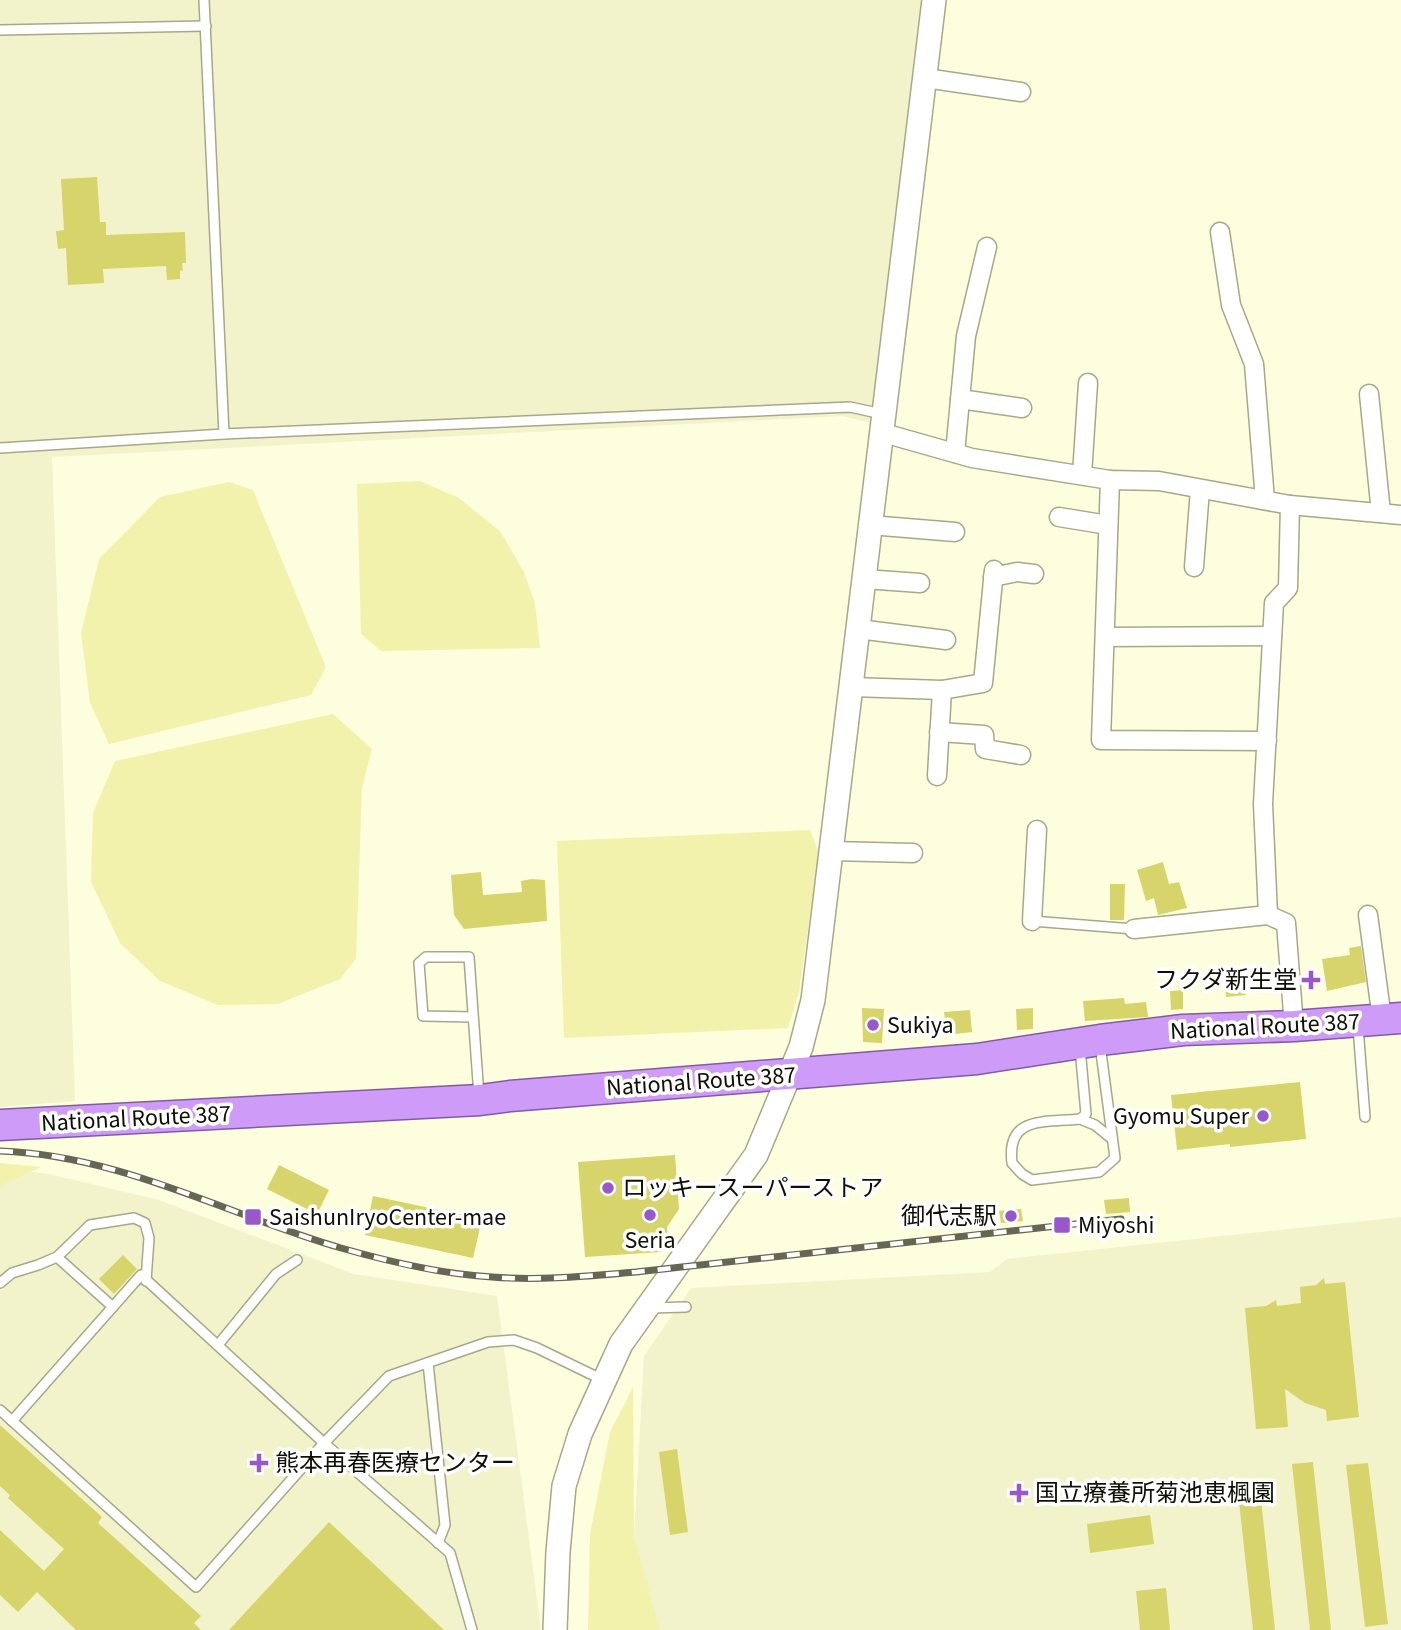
<svg xmlns="http://www.w3.org/2000/svg" width="1401" height="1630" font-family="'Source Sans 3','Noto Sans JP',sans-serif">
<style>
.built{fill:#f2f3cb}
.green{fill:#f2f2ad}
.building{fill:#d6d46a}
.lines{fill:none;stroke-linecap:round;stroke-linejoin:round}
.service-casing{stroke:#a7a88a;stroke-width:12}
.minor-casing{stroke:#a7a88a;stroke-width:21}
.tertiary-casing{stroke:#a7a88a;stroke-width:26}
.trunk-casing{stroke:#835aa2;stroke-width:33}
.service{stroke:#fff;stroke-width:9}
.minor{stroke:#fff;stroke-width:18}
.tertiary{stroke:#fff;stroke-width:23}
.trunk{stroke:#ce9cf8;stroke-width:30}
.rail-casing{stroke:#666654;stroke-width:7}
.rail{stroke:#fff;stroke-width:4.5;stroke-dasharray:13;stroke-linecap:butt}
.poi-dot{fill:#9957cc;stroke:#fff;stroke-width:2.5}
.labels{text-anchor:middle;stroke-width:7;stroke-linejoin:round;paint-order:stroke}
.poi-label{font-size:24px;fill:#0f0f05;stroke:#fff;text-anchor:start}
.street-label{font-size:24px;fill:#0f0f05;stroke:#fff}
</style>
<rect width="100%" height="100%" fill="#fdfedd"/>
<!-- built -->
<g class="built">
<polygon points="0,0 921,0 871,423 842,416 52,457 75,1101 0,1107"/>
<polygon points="0,1168 49,1174 159,1200 354,1274 497,1296 541,1630 0,1630"/>
<polygon points="1401,1217 1401,1630 629,1630 644,1356 691,1288 990,1272 1007,1259"/>
</g>
<!-- green -->
<g class="green">
<polygon points="420,481 459,498 500,531 524,572 535,603 540,648 381,651 361,634 357,484"/>
<polygon points="229,482 253,490 326,667 311,695 109,744 90,703 81,633 99,559 160,497"/>
<polygon points="333,714 372,749 362,788 356,959 340,979 278,1004 218,1005 160,981 120,943 91,882 93,813 115,761"/>
<polygon points="810,830 819,853 799,992 788,1028 564,1038 557,841"/>
<polygon points="0,1163 41,1167 0,1186"/>
<polygon points="633,1387 634,1537 660,1630 588,1630 590,1534 610,1432"/>
</g>
<!-- building -->
<g class="building">
<polygon points="97,177 100,222 106,222 106,235 185,232 186,263 182,263 183,271 180,270 180,279 167,280 166,266 103,269 104,283 68,285 66,248 58,249 56,231 64,230 61,179"/>
<polygon points="1163,862 1169,884 1179,882 1187,908 1158,915 1154,898 1146,901 1137,870"/>
<polygon points="481,872 483,895 522,892 521,881 532,879 545,880 547,921 464,929 454,915 451,875"/>
<polygon points="1110,884 1125,884 1124,920 1110,920"/>
<polygon points="1361,946 1366,982 1327,991 1322,959 1350,955 1349,948"/>
<polygon points="1244,968 1246,995 1226,997 1224,970"/>
<polygon points="1183,990 1183,1009 1171,1010 1170,991"/>
<polygon points="1124,998 1125,1004 1146,1002 1148,1017 1085,1021 1083,1001"/>
<polygon points="862,1008 884,1009 882,1043 863,1042"/>
<polygon points="1033,1008 1033,1029 1017,1030 1016,1009"/>
<polygon points="970,1010 972,1032 947,1035 944,1012"/>
<polygon points="1300,1082 1306,1139 1230,1147 1230,1144 1177,1150 1171,1095"/>
<polygon points="675,1155 679,1209 667,1227 668,1243 661,1252 585,1257 578,1162"/>
<polygon points="279,1165 329,1190 317,1214 267,1189"/>
<polygon points="373,1196 482,1219 473,1258 365,1235"/>
<polygon points="1129,1198 1130,1212 1106,1214 1104,1200"/>
<polygon points="1021,1209 1023,1221 1001,1223 999,1211"/>
<polygon points="123,1255 137,1269 114,1294 99,1279"/>
<polygon points="1324,1278 1325,1284 1345,1282 1359,1417 1327,1421 1326,1410 1305,1403 1285,1389 1288,1427 1256,1429 1245,1308 1266,1306 1276,1300 1277,1306 1301,1303 1300,1287 1316,1285"/>
<polygon points="0,1425 102,1517 98,1523 201,1616 194,1623 201,1630 76,1630 37,1592 18,1612 0,1595 0,1530 44,1571 64,1549 8,1498 10,1495 0,1486"/>
<polygon points="677,1449 688,1532 670,1535 659,1452"/>
<polygon points="1313,1462 1331,1630 1310,1630 1292,1464"/>
<polygon points="1368,1463 1388,1624 1365,1627 1346,1465"/>
<polygon points="1259,1481 1275,1630 1253,1630 1237,1483"/>
<polygon points="1150,1515 1154,1544 1090,1553 1087,1524"/>
<polygon points="329,1522 444,1630 229,1630"/>
<polygon points="1166,1588 1170,1630 1140,1630 1136,1591"/>
</g>
<g class="lines">
<defs>
<g id="service">
<polyline points="204,0 224,434"/>
<polyline points="0,30 206,26"/>
<polyline points="0,448 224,434 850,407 882,414"/>
<polyline points="1032,921 1134,929"/>
<polyline points="473,1017 423,1016 419,963 426,957 469,957 479,1096"/>
<polyline points="1358,1027 1365,1117"/>
<path d="M1080 1048 1086 1114 1080 1119C1045 1123 1006 1115 1012 1163L1022 1174 1032 1180 1099 1172 1115 1158 1100 1045"/>
<polyline points="1080,1119 1095,1125 1111,1138"/>
<polyline points="57,1257 113,1307"/>
<polyline points="0,1283 12,1273 38,1265 57,1257 90,1225 134,1218 145,1223 149,1238 146,1281"/>
<polyline points="649,1308 686,1307"/>
<polyline points="218,1345 276,1274 297,1260"/>
<polyline points="428,1363 445,1525 438,1543"/>
<polyline points="0,1410 196,1587 324,1443 389,1376 488,1342 514,1340 537,1348 603,1380"/>
<polyline points="12,1421 141,1275 324,1443 450,1553 472,1630"/>
</g>
<g id="minor">
<polyline points="925,78 1021,92"/>
<polyline points="1220,232 1231,305 1254,364 1265,500"/>
<polyline points="1369,394 1381,513"/>
<polyline points="960,399 1022,408"/>
<polyline points="880,432 972,458 1110,480 1159,481 1290,505 1401,515"/>
<polyline points="955,453 966,336 987,247"/>
<polyline points="1082,475 1088,383"/>
<polyline points="1110,480 1101,740 1267,741"/>
<polyline points="1290,505 1288,588 1274,603 1263,804 1268,915 1286,923 1294,1026"/>
<polyline points="1059,517 1108,525"/>
<polyline points="870,525 955,532"/>
<polyline points="1194,567 1200,489"/>
<polyline points="993,577 1017,572 1034,574"/>
<polyline points="864,579 920,583"/>
<polyline points="858,629 946,640"/>
<polyline points="1105,637 1272,636"/>
<polyline points="852,687 942,690 983,683 994,570"/>
<polyline points="939,732 984,735 985,749 1021,755"/>
<polyline points="937,776 942,690"/>
<polyline points="831,851 913,853"/>
<polyline points="1368,915 1382,1019"/>
<polyline points="1032,921 1037,830"/>
<polyline points="1134,929 1268,915"/>
</g>
<polyline id="tertiary" points="555,1630 558,1552 564,1486 580,1434 621,1344 756,1155 801,1047 813,1000 934,0"/>
<polyline id="trunk" points="0,1125 480,1100 510,1096 977,1059 1100,1040 1183,1030 1294,1026 1401,1018"/>
</defs>
<!-- service casing -->
<use href="#service" class="service-casing"/>
<!-- minor casing -->
<use href="#minor" class="minor-casing"/>
<!-- tertiary casing -->
<use href="#tertiary" class="tertiary-casing"/>
<!-- trunk casing -->
<use href="#trunk" class="trunk-casing"/>
<!-- service -->
<use href="#service" class="service"/>
<!-- minor -->
<use href="#minor" class="minor"/>
<!-- tertiary -->
<use href="#tertiary" class="tertiary"/>
<!-- trunk -->
<use href="#trunk" class="trunk"/>
<defs>
<path id="rail" d="M0 1151C121 1155 227 1215 341 1248 390 1262 442 1274 492 1277 540 1281 588 1276 636 1272L1121 1219"/>
</defs>
<!-- rail casing -->
<use href="#rail" class="rail-casing"/>
<!-- rail -->
<use href="#rail" class="rail"/>
</g>
<!-- markers -->
<g class="poi-dot">
<path d="M1307.5 969.5h7v7h7v7h-7v7h-7v-7h-7v-7h7z"/>
<circle cx="873" cy="1025" r="7"/>
<circle cx="1263" cy="1116" r="7"/>
<circle cx="608" cy="1188" r="7"/>
<circle cx="650" cy="1215" r="7"/>
<circle cx="1011" cy="1216" r="7"/>
<rect x="244" y="1208" width="18" height="18" rx="3.5"/>
<rect x="1053" y="1216" width="18" height="18" rx="3.5"/>
<path d="M255.5 1452.5h7v7h7v7h-7v7h-7v-7h-7v-7h7z"/>
<path d="M1015.5 1482.5h7v7h7v7h-7v7h-7v-7h-7v-7h7z"/>
</g>
<g class="labels">
<!-- poi labels -->
<g class="poi-label">
<text x="1297" y="988" text-anchor="end">フクダ新生堂</text>
<text x="887" y="1033">Sukiya</text>
<text x="1249" y="1124" text-anchor="end">Gyomu Super</text>
<text x="622" y="1196">ロッキースーパーストア</text>
<text x="997" y="1224" text-anchor="end">御代志駅</text>
<text x="269" y="1225">SaishunIryoCenter-mae</text>
<text x="1078" y="1233">Miyoshi</text>
<text x="650" y="1248" text-anchor="middle">Seria</text>
<text x="275" y="1471">熊本再春医療センター</text>
<text x="1035" y="1501">国立療養所菊池恵楓園</text>
</g>
<!-- street labels -->
<g class="street-label">
<text transform="translate(1265 1026) rotate(-3)" y="8">National Route 387</text>
<text transform="translate(701 1081) rotate(-4)" y="8">National Route 387</text>
<text transform="translate(136 1118) rotate(-3)" y="8">National Route 387</text>
</g>
</g>
</svg>
